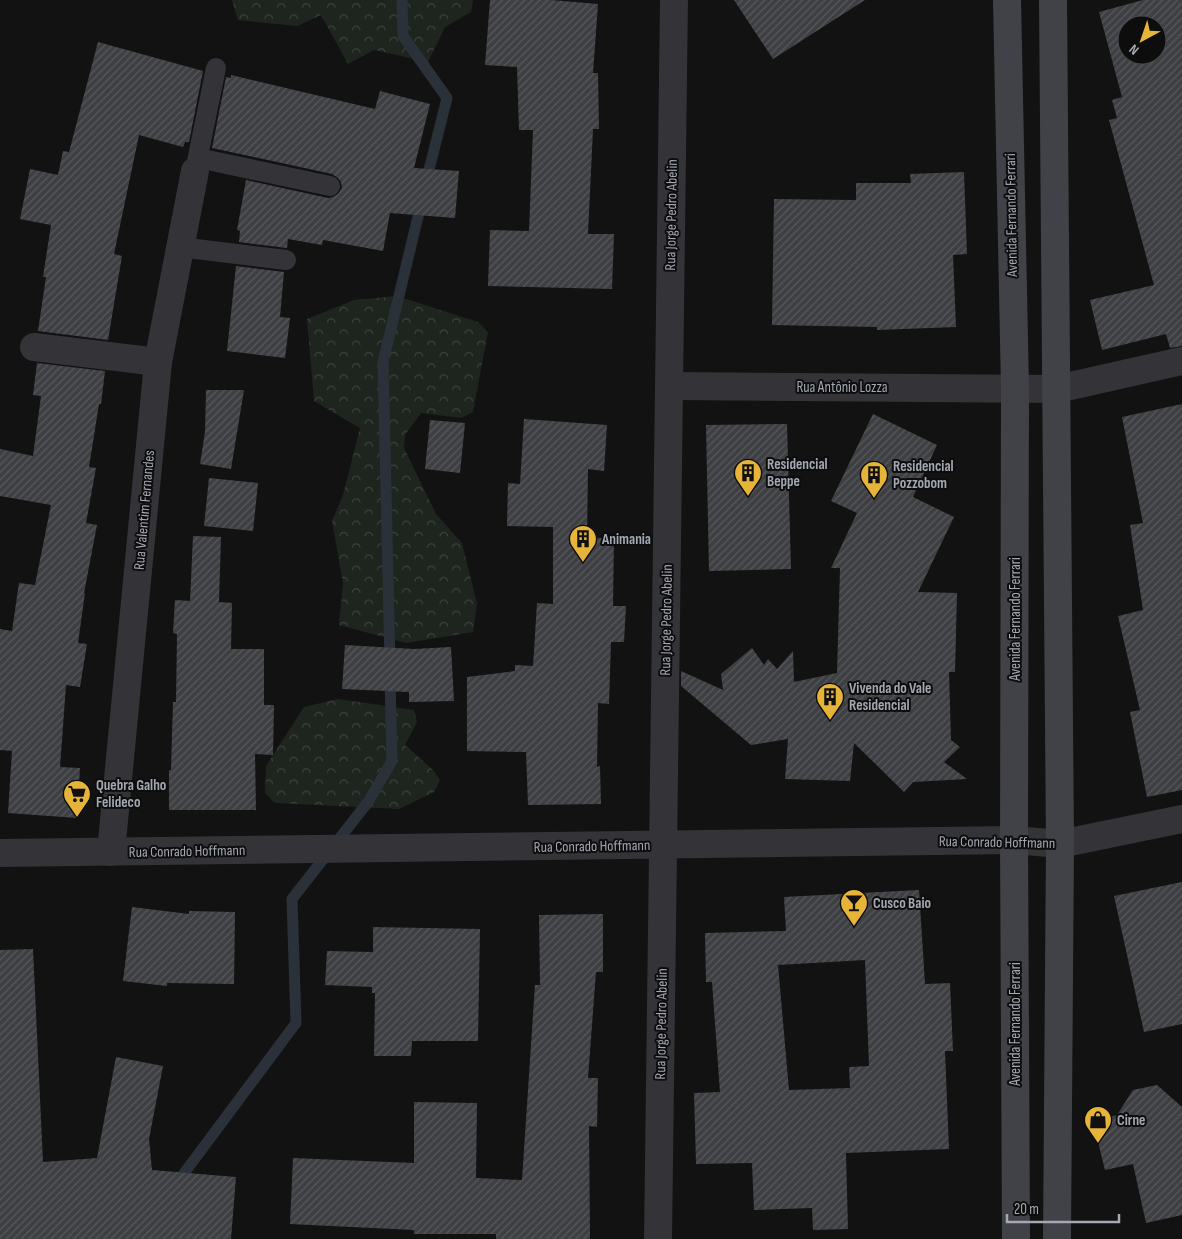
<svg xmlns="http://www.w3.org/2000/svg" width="1182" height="1239" font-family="'Sofia Sans Condensed',sans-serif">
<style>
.forest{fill:url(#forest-crowns)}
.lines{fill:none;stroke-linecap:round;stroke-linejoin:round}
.stream{stroke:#2b3138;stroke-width:11}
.building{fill:url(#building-hatch);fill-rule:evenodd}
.service{stroke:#333338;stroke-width:20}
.minor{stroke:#333338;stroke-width:28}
.tertiary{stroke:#333338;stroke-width:28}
.secondary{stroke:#414248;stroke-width:28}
.labels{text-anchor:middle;stroke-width:4;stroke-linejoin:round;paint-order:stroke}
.street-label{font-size:15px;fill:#a4a8b3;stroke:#0d0d0e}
.poi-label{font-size:15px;font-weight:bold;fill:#a4a8b3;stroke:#0d0d0e;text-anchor:start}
</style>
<defs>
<pattern id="forest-crowns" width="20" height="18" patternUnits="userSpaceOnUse" patternTransform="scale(1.25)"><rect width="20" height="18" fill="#1e251f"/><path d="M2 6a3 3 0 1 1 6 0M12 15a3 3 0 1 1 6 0" fill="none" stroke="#3c423d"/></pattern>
<pattern id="building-hatch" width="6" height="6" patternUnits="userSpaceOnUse" patternTransform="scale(1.25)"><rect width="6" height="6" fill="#3e3f43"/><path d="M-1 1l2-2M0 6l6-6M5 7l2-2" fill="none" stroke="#57585c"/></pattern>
</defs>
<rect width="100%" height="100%" fill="#121213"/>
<!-- forest -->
<g class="forest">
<polygon points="232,0 473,0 471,12 445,27 428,62 374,50 348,64 321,15 297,26 238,20"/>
<polygon points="397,296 478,322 488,332 473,412 461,418 421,413 405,435 404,448 436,514 462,543 477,604 473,632 406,643 339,625 343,583 332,521 343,495 360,428 314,401 307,319 354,300"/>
<polygon points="338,699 414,710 417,722 405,745 433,770 440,780 434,792 399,809 275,803 265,793 266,766 304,707"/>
</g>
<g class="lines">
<!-- stream -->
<g class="stream">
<polyline points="402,0 403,36 447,98 426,182"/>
<polyline points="390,662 383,362 422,200"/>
<polyline points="176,1184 296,1023 292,899 368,802 392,761 390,678"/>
</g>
</g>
<!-- building -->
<g class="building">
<polygon points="490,0 551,0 598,4 593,73 598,73 599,129 593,129 588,234 614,234 612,289 488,286 490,230 529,231 533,130 519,130 517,67 485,65"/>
<polygon points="734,0 865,0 773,59"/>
<path d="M1143 0H1182V346L1170 348 1166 334 1102 350 1090 300 1154 285 1109 120 1117 118 1112 100 1122 97 1099 12ZM1127 25H1157V55H1127Z"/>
<polygon points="98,42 203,71 189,142 185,142 183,147 139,135 114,254 122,256 108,340 38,331 46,277 43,277 51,225 20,219 30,169 58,175 63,151 69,152"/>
<polygon points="231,75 375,109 380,91 430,104 414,168 459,171 455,218 390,213 383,251 323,240 322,245 288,239 287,248 239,242 240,231 237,230 246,180 328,198 333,197 338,194 342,188 341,182 338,178 332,174 212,148 226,77 231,78"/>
<polygon points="964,172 967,254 953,255 956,327 877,330 877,327 772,325 774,199 856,200 856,183 911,183 910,174"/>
<polygon points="236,266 284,272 280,317 290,318 285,358 227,351"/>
<polygon points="37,363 105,371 101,404 99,404 89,467 96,468 86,523 97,525 84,593 85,593 78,643 87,644 80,687 66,685 60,767 80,768 77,818 8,813 12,751 0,750 0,629 12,631 19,583 35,585 51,505 0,496 0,449 33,456 41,396 33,395"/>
<polygon points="206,390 244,390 231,469 200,464 205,432"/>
<polygon points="1182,404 1182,790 1147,797 1130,712 1140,710 1118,616 1143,610 1130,525 1143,523 1122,417"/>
<polygon points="873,414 937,445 913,497 954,517 918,592 957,593 955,672 949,672 951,740 960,747 944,762 967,779 913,782 904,792 854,743 850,781 785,779 788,739 751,745 681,686 681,671 723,690 721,674 752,648 764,665 768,659 777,669 793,651 794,682 837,673 840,568 831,568 857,513 831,501"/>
<polygon points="524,419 607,425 604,471 588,469 587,538 614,538 613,606 626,606 624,642 611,642 609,704 598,703 597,767 600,766 601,804 528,805 526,752 467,751 467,677 515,671 515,665 533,666 537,603 553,604 553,527 507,526 508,483 520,484"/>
<polygon points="430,420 465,423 460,473 425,469"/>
<polygon points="787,424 791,569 709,571 706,425"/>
<polygon points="209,478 258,483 253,531 204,526"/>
<polygon points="193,536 221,537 219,602 232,603 231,649 264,649 264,705 274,705 273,755 255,754 256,810 169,810 169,770 171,770 173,702 176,702 177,634 173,633 175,600 190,601"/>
<polygon points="345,645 414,649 451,647 454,701 409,702 409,692 342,689"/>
<polygon points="1182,882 1182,1024 1144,1032 1114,896"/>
<path d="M919 890 925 984 950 983 953 1051H945L949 1149 846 1153 848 1229 813 1230 812 1208 754 1210 752 1163 696 1164 694 1093 720 1092 712 982H706L705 933 786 931 784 897ZM865 960 869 1066 849 1067 850 1088 789 1090 778 965Z"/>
<polygon points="132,907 189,914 189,911 235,912 234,984 167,983 167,986 123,981"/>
<polygon points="603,914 603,972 596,972 588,1078 598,1078 597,1127 589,1126 590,1239 496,1239 496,1234 414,1234 414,1230 290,1224 293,1158 414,1163 414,1102 477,1103 476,1178 522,1180 535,985 540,985 539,915"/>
<polygon points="373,927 480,929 478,1041 412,1041 411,1056 374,1056 375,993 372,993 372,987 325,985 327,951 373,952"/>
<polygon points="33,949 43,1162 97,1158 116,1057 163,1066 149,1139 152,1170 236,1177 231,1239 0,1239 0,950"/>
<polygon points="1157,1085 1182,1107 1182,1215 1146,1223 1133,1164 1105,1170 1093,1122 1117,1115 1133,1090"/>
</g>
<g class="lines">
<!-- service -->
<g class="service">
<polyline points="198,158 330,186"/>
<polyline points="195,171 216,68"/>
<polyline points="180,247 286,260"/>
</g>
<!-- minor -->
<g class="minor">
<polyline points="34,347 158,362"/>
<polyline points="669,386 1057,389 1182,361"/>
<polyline points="1060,844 1182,819"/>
<polyline points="111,852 158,362 195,171"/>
<polyline points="658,1239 674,0"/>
</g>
<!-- tertiary -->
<polyline class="tertiary" points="0,853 1014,840 1060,844"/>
<!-- secondary -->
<g class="secondary">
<polyline points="1007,0 1015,388 1014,840 1016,1239"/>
<polyline points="1053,0 1060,844 1057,1239"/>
</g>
</g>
<!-- icons -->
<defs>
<symbol id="building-pin" viewBox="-11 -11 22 30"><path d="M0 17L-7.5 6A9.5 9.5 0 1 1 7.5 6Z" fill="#e5b438" stroke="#0d0d0e"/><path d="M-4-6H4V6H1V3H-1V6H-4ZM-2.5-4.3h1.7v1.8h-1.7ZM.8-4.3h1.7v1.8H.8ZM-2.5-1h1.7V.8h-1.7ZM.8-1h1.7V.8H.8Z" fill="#111"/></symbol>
<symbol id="supermarket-pin" viewBox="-11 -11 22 30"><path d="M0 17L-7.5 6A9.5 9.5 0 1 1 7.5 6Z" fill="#e5b438" stroke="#0d0d0e"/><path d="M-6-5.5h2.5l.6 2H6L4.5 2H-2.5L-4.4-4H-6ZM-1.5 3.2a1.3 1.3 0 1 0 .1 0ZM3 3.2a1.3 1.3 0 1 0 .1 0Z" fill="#111"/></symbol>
<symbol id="bar-pin" viewBox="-11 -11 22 30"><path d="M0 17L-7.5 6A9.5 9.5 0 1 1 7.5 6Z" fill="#e5b438" stroke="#0d0d0e"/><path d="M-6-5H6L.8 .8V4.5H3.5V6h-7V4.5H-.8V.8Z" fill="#111"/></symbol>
<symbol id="shop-pin" viewBox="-11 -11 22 30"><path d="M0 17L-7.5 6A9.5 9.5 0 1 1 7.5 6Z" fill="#e5b438" stroke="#0d0d0e"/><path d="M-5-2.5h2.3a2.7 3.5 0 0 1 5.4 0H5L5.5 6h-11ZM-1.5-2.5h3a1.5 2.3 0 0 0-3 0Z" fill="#111"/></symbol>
</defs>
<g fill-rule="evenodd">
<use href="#building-pin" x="732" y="457" width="32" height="43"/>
<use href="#building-pin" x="858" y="459" width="32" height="43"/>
<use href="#building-pin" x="567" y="523" width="32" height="43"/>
<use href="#building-pin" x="814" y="681" width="32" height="43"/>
<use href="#supermarket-pin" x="61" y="778" width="32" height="43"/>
<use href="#bar-pin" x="838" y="887" width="32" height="43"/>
<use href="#shop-pin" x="1082" y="1104" width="32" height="43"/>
</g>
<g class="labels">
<!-- street labels -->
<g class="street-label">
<text transform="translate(671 215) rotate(-89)" y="5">Rua Jorge Pedro Abelin</text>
<text transform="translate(1011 215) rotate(-91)" y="5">Avenida Fernando Ferrari</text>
<text x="842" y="392">Rua Antônio Lozza</text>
<text transform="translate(144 510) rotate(-85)" y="5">Rua Valentim Fernandes</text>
<text transform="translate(1015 619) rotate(-90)" y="5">Avenida Fernando Ferrari</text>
<text transform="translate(666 620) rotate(-89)" y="5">Rua Jorge Pedro Abelin</text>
<text transform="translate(997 842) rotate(1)" y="5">Rua Conrado Hoffmann</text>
<text transform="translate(592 846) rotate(-1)" y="5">Rua Conrado Hoffmann</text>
<text transform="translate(187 851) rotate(-1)" y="5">Rua Conrado Hoffmann</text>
<text transform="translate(661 1024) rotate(-89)" y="5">Rua Jorge Pedro Abelin</text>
<text transform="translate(1015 1024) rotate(-90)" y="5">Avenida Fernando Ferrari</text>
</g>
<!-- poi labels -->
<g class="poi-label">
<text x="767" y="469">Residencial<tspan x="767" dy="17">Beppe</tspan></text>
<text x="893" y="471">Residencial<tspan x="893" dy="17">Pozzobom</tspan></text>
<text x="602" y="544">Animania</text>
<text x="849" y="693">Vivenda do Vale<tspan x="849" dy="17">Residencial</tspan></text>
<text x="96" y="790">Quebra Galho<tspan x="96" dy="17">Felideco</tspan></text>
<text x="873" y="908">Cusco Baio</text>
<text x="1117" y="1125">Cirne</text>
</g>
</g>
<!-- north arrow -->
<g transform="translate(1142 40) rotate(220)"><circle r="24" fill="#0d0d0e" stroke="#494b50"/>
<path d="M0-4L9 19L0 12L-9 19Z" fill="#e5b438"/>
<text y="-8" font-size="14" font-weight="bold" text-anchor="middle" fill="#a4a8b3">N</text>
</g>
<!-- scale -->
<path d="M1007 1214v8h112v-8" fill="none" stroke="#a4a8b3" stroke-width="2.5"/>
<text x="1014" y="1214" font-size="15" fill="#a4a8b3" stroke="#0d0d0e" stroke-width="4" paint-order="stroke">20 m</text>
</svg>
